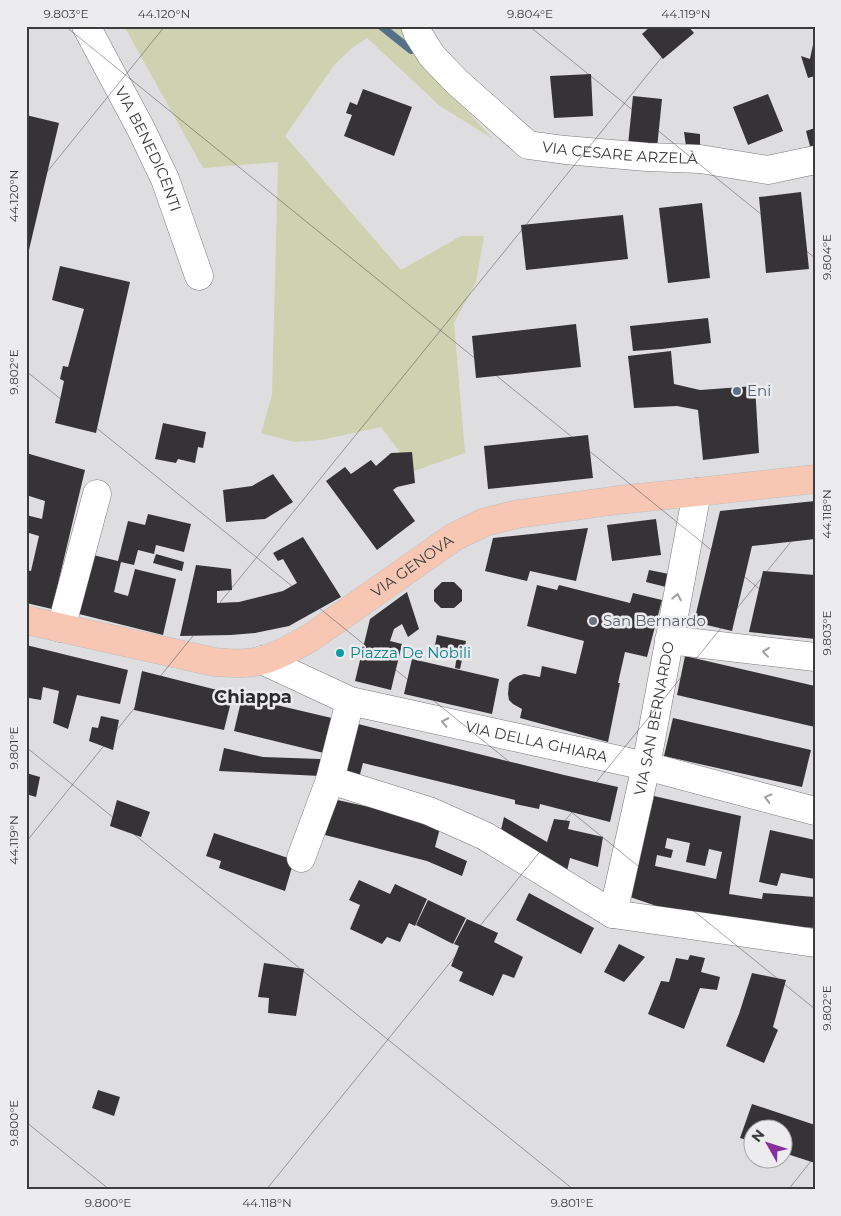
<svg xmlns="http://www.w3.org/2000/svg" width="841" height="1216" font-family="Montserrat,sans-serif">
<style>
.green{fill:#ced2b0}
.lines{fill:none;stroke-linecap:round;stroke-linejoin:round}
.stream{stroke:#557089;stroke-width:8}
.building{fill:#353335;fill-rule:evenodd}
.minor-casing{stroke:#7a797c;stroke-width:29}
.major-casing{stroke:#bdbdbd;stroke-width:29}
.minor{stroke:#fff;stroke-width:28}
.major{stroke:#f8c7b4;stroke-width:28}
.oneway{stroke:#9e9e9e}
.ticks{fill:none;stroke:#3c3c3d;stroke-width:1;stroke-opacity:0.45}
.service-dot{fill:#5c6f8a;stroke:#ecebee;stroke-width:2}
.worship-dot{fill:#6b7280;stroke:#ecebee;stroke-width:2}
.culture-dot{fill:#0f9aa8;stroke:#ecebee;stroke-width:2}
.labels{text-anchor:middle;stroke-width:5;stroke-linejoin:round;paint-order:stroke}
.street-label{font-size:15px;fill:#3c3c3d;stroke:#ecebee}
.service-label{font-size:15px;fill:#4e5e75;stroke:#ecebee;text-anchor:start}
.worship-label{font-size:15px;fill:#5b616d;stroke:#ecebee;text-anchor:start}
.culture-label{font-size:15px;fill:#0d838f;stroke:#ecebee;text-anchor:start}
.quarter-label{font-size:18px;font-weight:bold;fill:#2b2a2d;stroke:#ecebee}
.neatline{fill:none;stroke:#3c3c3d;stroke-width:2}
.ticks-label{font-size:12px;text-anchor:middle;fill:#3c3c3d}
</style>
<rect width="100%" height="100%" fill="#dedee1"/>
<!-- green -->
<polygon class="green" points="124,26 403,26 418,58 493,139 440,106 367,38 352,48 335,64 285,136 401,270 461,236 484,236 476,282 454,323 465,453 414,471 381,427 321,440 294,442 261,433 272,395 278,162 203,168"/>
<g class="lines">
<!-- stream -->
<polyline class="stream" points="381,26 411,50"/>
</g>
<!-- building -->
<g class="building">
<polygon points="651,26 688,26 694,33 663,59 642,34"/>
<polygon points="814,40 815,76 808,78 801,56 810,59"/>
<polygon points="591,74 593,116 554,118 550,76"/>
<polygon points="363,89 412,107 394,156 344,136 352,115 346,113 350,102 357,105"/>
<polygon points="768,94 783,131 748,145 733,107"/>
<polygon points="633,96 662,99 657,148 628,145"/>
<polygon points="26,115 59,123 28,254 26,254"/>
<polygon points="815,128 815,149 811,150 806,131"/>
<polygon points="684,132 700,134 700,147 686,146"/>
<polygon points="801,192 809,269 766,273 759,197"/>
<polygon points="702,203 710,278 668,283 659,208"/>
<polygon points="623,215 628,259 526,270 521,225"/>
<polygon points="60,266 130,282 96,433 55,423 64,381 60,379 63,366 68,367 84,309 52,300"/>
<polygon points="708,318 711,343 662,349 633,351 630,326"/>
<polygon points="576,324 581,367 476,378 472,336"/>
<polygon points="671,351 674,384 700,390 755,386 759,453 703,460 698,410 677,406 634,408 628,356"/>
<polygon points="163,423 206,432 203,448 198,447 195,463 178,459 176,463 155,459"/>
<polygon points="588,435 593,478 488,489 484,446"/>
<polygon points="412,452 415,483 397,487 393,490 415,521 377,550 326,481 345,467 351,474 371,460 376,466 391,453"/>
<polygon points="26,453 85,470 52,609 26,603 26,570 31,571 39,536 26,532 26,515 42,519 45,501 26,495"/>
<polygon points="273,474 293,502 265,519 226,522 223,490 252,486"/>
<polygon points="815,501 815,539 752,546 732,631 694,622 720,511"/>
<polygon points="148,514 191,524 184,552 156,545 154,554 138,550 134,565 121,562 114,592 128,596 135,569 176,579 163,635 79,614 93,555 118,561 128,521 145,525"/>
<polygon points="656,519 661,555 612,561 607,525"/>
<polygon points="588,528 576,581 530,571 527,581 485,571 493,538"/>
<polygon points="303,537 341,597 289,626 255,633 231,635 180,636 196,565 231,569 232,590 217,591 217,603 239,602 283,591 297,583 283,559 278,561 273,553"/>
<polygon points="156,554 184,562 182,571 153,563"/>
<polygon points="649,570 669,574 666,587 646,582"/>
<polygon points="763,571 815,575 815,639 749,632"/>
<polygon points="442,582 454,582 462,590 462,601 454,608 441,608 434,601 434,590"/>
<polygon points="537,585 557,590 559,585 630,603 633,593 662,600 647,657 625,652 618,683 620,683 608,742 520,718 522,709 513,704 509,700 508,694 509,683 513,679 518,676 524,674 540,677 542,666 576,674 584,641 527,626"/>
<polygon points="407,592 419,629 408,637 402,624 394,629 390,641 402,644 391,690 355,681 370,619"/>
<polygon points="437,635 466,641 460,669 455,668 457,655 434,650"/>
<polygon points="26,645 128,670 120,704 77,695 68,729 53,723 59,691 43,687 41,700 29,698 26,706"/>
<polygon points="685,656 815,686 815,727 677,695"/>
<polygon points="412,659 499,679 492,714 404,694"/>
<polygon points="142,671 233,694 224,730 134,710"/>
<polygon points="242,697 336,719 328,754 234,731"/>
<polygon points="101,716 119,720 113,750 89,741 92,727 98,728"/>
<polygon points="673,718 811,750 802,787 664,756"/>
<polygon points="354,723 564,775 618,787 610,822 540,804 539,809 515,804 515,800 363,763 359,778 341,778"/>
<polygon points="224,748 263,757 320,759 320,776 219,771"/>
<polygon points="26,773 40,777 36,797 26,794"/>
<path d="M654 796 741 816 729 894 762 899 763 893 815 897V928L724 921 680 914 630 897ZM667 838 690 843 686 862 705 866 709 849 722 852 716 879 655 866 657 855 671 858 673 850 665 848Z"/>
<polygon points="333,799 369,807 440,828 435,847 467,861 462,876 427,861 325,835"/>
<polygon points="117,800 150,812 141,837 110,826"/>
<polygon points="504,817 547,842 554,819 570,821 568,829 603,837 598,867 570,858 567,871 500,834"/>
<polygon points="770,830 815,840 815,879 781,873 777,886 759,882"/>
<polygon points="214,833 294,860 285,891 219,868 221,861 206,856"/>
<polygon points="359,880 390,894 395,884 427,899 415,926 409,923 400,942 387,937 382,944 350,929 360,905 349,900"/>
<polygon points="529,893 594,928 581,954 516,920"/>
<polygon points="428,900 466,918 453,944 416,925"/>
<polygon points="467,919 498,933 494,942 523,957 514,978 503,974 493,996 459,981 463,972 451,966 459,946 454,944"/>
<polygon points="619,944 645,957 624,982 604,972"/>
<polygon points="690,955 705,958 701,972 720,977 717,990 700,988 684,1029 648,1014 661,981 669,982 676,958 688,960"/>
<polygon points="264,963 304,969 296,1016 268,1013 269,998 258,997"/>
<polygon points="752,973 786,980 773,1027 778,1030 764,1063 726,1046 739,1014"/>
<polygon points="98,1090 120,1097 114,1116 92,1108"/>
<polygon points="752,1104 815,1125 815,1163 784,1153 784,1128 754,1128 754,1142 740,1138"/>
</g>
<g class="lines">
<defs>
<g id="minor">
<path id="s1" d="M86 26 141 129 165 179 199 276"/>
<path id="s2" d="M415 26 418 34 432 56 457 82 528 145 565 150 647 157 700 159 768 170 815 160"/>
<polyline points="61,628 97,494"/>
<polyline points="669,640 815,657"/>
<path id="s3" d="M262 660 350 701 646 766 815 811"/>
<polyline points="330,780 429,811 485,836 613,914 815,943"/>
<polyline points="301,858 330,780 350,701"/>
<path id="s4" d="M613 914 646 766 697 492"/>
</g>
<g id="major">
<path id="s5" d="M26 620 214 662C230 663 248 665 263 660 279 656 295 646 310 638L454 537 485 522 518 514 618 500 697 492 815 479"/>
</g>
</defs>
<!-- minor casing -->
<use href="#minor" class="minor-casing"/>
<!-- major casing -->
<use href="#major" class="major-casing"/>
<!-- minor -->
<use href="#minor" class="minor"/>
<!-- major -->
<use href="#major" class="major"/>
</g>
<!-- one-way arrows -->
<defs><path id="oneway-chevron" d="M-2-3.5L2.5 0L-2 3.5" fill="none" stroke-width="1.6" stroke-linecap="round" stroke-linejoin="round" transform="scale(1.25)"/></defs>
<g class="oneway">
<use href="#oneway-chevron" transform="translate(677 597) rotate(-79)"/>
<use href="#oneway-chevron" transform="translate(766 652) rotate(-173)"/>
<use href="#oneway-chevron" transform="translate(445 722) rotate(-168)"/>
<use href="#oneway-chevron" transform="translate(768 798) rotate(-165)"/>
</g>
<!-- ticks -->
<path class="ticks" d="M65 26 815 634M529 26 815 258M26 198 165 26M26 371 815 1009M26 747 574 1190M26 842 687 26M26 1122 110 1190M266 1190 815 512M788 1190 815 1156"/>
<!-- markers -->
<circle class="service-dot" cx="737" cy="391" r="5"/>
<circle class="worship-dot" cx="593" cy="621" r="5"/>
<circle class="culture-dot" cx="340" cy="653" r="5"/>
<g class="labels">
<!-- street labels -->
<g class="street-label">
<text dy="5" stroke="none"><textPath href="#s1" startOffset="138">VIA BENEDICENTI</textPath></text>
<text dy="5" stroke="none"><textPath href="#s2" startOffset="258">VIA CESARE ARZELÀ</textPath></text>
<text dy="5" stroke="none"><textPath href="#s5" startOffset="419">VIA GENOVA</textPath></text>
<text dy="5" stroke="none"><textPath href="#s4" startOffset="200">VIA SAN BERNARDO</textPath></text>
<text dy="5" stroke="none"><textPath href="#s3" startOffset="288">VIA DELLA GHIARA</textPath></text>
</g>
<!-- service labels -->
<g class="service-label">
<text x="747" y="396">Eni</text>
</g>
<!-- worship labels -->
<g class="worship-label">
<text x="603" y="626">San Bernardo</text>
</g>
<!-- culture labels -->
<g class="culture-label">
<text x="350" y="658">Piazza De Nobili</text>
</g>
<!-- quarter labels -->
<g class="quarter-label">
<text x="253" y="703">Chiappa</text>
</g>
</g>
<!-- border -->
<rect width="841" height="1216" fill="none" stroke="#ecebee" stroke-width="55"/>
<!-- north arrow -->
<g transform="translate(768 1144) rotate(309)"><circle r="24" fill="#ecebee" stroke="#a6a5a7"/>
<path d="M0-4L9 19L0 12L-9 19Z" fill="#87309d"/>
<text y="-8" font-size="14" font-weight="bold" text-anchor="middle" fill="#3c3c3d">N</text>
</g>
<rect x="28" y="28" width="786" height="1160" class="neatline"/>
<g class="ticks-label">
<text x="66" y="18">9.803°E</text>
<text x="164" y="18">44.120°N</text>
<text x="530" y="18">9.804°E</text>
<text x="686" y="18">44.119°N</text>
<text transform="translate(14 196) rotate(-90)" y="4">44.120°N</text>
<text transform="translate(827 257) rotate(-90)" y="4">9.804°E</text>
<text transform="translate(14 372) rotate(-90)" y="4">9.802°E</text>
<text transform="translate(827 514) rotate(-90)" y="4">44.118°N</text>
<text transform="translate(827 633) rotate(-90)" y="4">9.803°E</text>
<text transform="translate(14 748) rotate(-90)" y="4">9.801°E</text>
<text transform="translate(14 840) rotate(-90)" y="4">44.119°N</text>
<text transform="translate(827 1008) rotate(-90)" y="4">9.802°E</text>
<text transform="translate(14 1123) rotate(-90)" y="4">9.800°E</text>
<text x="108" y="1207">9.800°E</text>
<text x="267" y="1207">44.118°N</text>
<text x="572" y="1207">9.801°E</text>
</g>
</svg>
